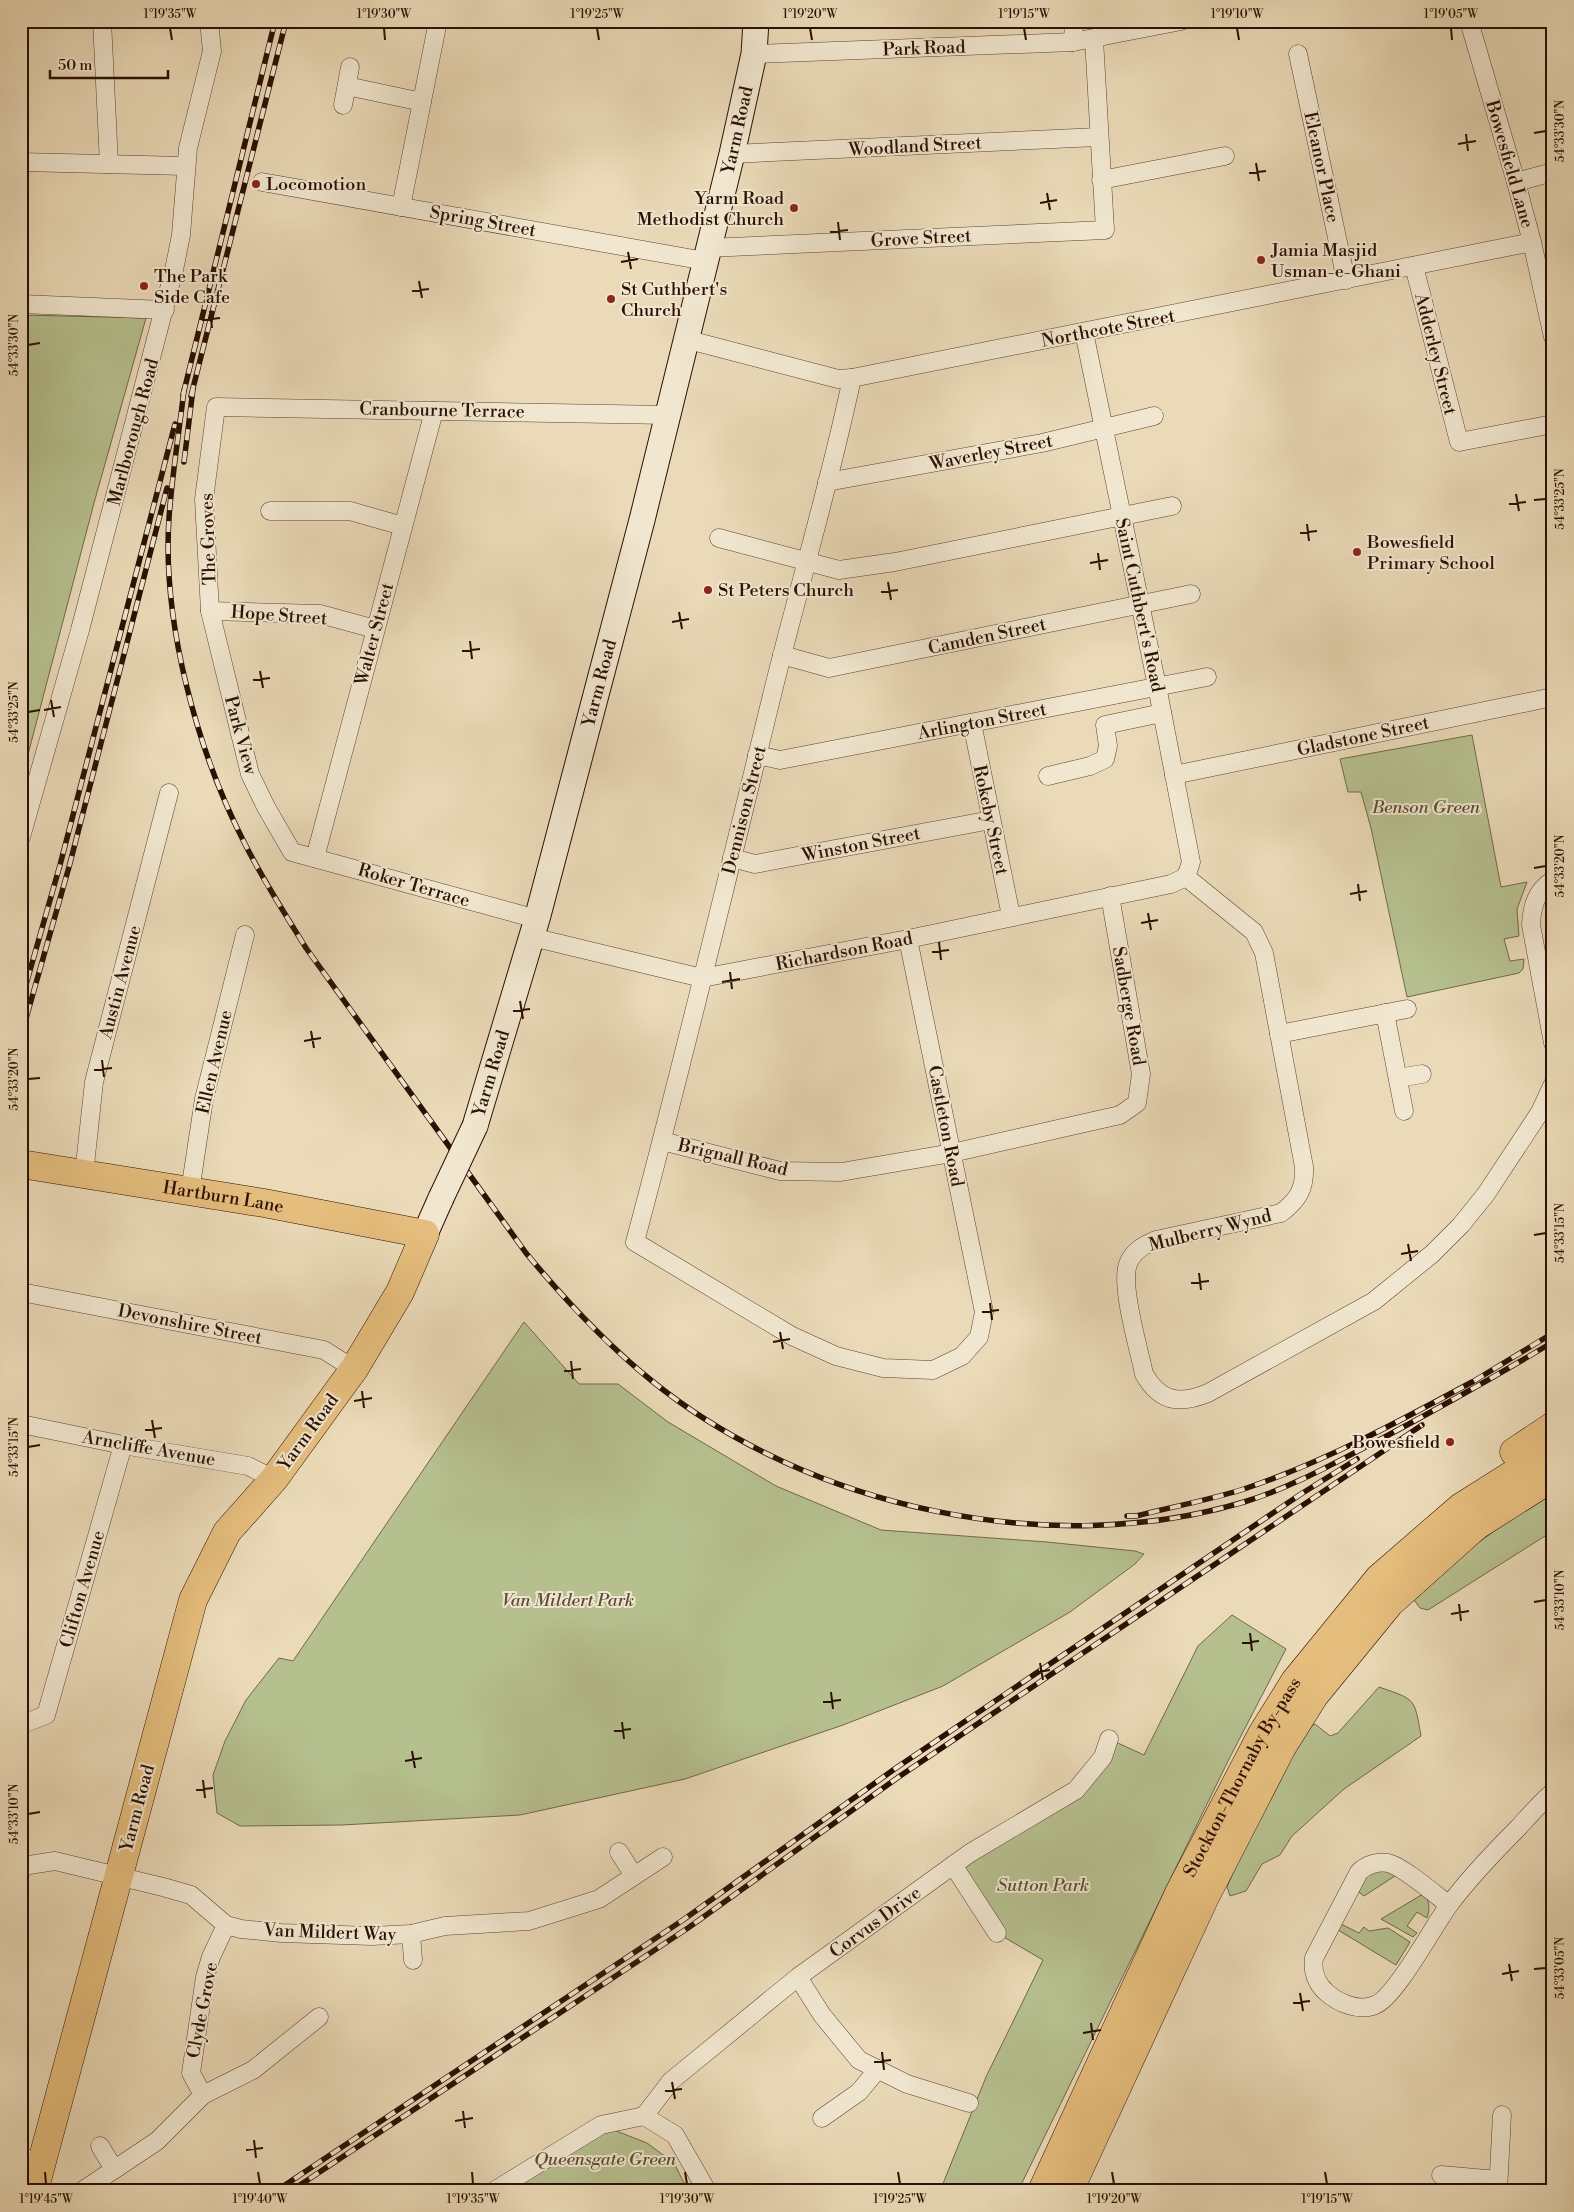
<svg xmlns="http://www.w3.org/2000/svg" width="1574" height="2212" font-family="'Libre Bodoni',serif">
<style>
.green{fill:#b6c08f;stroke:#706849}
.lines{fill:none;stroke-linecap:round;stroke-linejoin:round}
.street-casing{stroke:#5a4230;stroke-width:19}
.secondary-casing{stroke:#2a1003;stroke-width:27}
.primary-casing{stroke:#2a1003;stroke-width:29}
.highway-casing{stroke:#2a1003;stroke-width:29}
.street{stroke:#f1e7d0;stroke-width:18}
.secondary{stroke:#f1e7d0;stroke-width:25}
.primary{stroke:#e5bd7c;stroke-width:28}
.highway{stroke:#e5bd7c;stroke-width:28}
.rail-casing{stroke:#2a1003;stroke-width:5.5}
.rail{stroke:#f1e7d0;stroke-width:4;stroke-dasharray:11;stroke-linecap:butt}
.secondary-bridge-casing{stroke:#2a1003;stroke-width:27;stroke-linecap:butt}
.secondary-bridge{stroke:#f1e7d0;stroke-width:25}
.ticks{fill:none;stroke:#2a1003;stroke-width:2}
.poi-dot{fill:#8f2418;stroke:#f1e7d0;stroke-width:2}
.labels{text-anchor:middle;stroke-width:4;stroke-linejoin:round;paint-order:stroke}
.street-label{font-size:18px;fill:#2a1003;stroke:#f1e7d0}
.poi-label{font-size:18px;fill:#2a1003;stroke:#f1e7d0;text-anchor:start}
.park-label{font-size:18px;font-style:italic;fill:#5b4e34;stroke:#f1e7d0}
.neatline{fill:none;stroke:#2a1003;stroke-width:2}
.ticks-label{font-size:12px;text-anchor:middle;fill:#2a1003}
</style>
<rect width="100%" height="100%" fill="#eadab7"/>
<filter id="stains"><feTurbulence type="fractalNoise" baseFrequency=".004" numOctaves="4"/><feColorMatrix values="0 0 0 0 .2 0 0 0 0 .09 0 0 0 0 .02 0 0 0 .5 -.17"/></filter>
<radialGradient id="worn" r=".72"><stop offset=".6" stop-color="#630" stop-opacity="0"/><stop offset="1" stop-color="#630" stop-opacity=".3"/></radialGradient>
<!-- green -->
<g class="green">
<polygon points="21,315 146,318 94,503 21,781"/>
<polygon points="1472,735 1501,887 1527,882 1517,909 1519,936 1504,939 1510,961 1524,959 1523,969 1519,973 1407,997 1371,828 1361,792 1348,792 1340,759"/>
<polygon points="524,1322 579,1384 618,1384 668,1422 776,1486 881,1530 1047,1542 1135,1551 1144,1554 1135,1564 1070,1612 943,1686 843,1725 685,1779 520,1815 342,1825 240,1826 217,1813 213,1775 225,1741 246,1700 279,1658 293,1661"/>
<polygon points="1553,1492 1553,1531 1428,1610 1420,1608 1414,1600 1439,1572 1532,1503"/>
<polygon points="1232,1615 1286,1649 1229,1759 1018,2191 940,2191 986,2077 1043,1960 997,1933 953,1865 1076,1790 1109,1739 1144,1755 1198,1646"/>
<path d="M1379 1687C1416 1700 1414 1697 1421 1736L1344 1789 1292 1836 1280 1855 1262 1864 1246 1891 1230 1896 1227 1887 1255 1822 1304 1731 1315 1724 1330 1736 1338 1733Z"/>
<polygon points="1383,1869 1398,1874 1364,1896 1356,1890 1370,1873"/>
<path d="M1423 1894C1430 1900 1430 1910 1427 1918L1417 1912 1407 1926 1417 1933 1413 1937 1381 1919Z"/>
<polygon points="1341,1924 1359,1933 1364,1927 1369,1931 1388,1928 1410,1942 1396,1965 1338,1930"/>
<polygon points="601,2125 647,2143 674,2163 688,2191 494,2191"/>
</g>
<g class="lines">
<defs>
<g id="street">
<polyline points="102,21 109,164"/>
<polyline points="1469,21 1516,182 1532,242 1553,337"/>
<polyline points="1073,42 1074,21"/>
<polyline points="754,54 1073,42 1181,21"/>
<polyline points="1298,54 1346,280"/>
<polyline points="347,86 422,102"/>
<polyline points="343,105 350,67"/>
<polyline points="732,154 1098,137"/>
<polyline points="21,162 185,166"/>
<polyline points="1101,180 1225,156"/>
<polyline points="262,182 705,261"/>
<polyline points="1516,182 1553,172"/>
<polyline points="401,207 438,21"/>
<polyline points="708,248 1105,230 1094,39"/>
<polyline points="1414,266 1459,442 1553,424"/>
<polyline points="21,304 165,310"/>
<polyline points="1084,332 1157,686 1191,862 1186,877"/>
<polyline points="685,339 838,379 852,378 1532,242"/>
<path d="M852 378C830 483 799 586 773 691 728 875 684 1059 635 1242L792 1336 836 1356 883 1368 933 1370 962 1356 979 1337 984 1312 908 939"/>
<polyline points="827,482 1042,443 1154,416"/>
<polyline points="270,511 350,511 403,526"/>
<polyline points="719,538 839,570 895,562 1172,506"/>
<polyline points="210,611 320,614 375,629"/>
<polyline points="782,655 829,668 1191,594"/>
<polyline points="972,723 1011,916"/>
<polyline points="757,755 780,760 1207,677"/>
<polyline points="1174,775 1553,697"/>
<polyline points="1048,776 1090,766 1105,759 1108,746 1105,725 1162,713"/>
<polyline points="21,837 80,630 174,270 181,235 188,148 212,51 209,21"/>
<polyline points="315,858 434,411"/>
<polyline points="732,858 755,864 991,820"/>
<path d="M1186 877 1254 932 1264 953 1304 1167C1305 1189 1298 1200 1281 1213L1156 1240C1144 1245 1133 1251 1128 1264 1120 1286 1139 1349 1144 1374 1160 1402 1179 1405 1208 1393L1374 1301 1432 1254 1461 1225 1486 1194 1540 1112 1553 1084"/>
<path d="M1553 880C1536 891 1532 906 1531 925L1553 1043"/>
<polyline points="537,919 292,852 266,807 250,774 210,611 204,499 216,407 668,415"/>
<polyline points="532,937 702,978 908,939 1171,884 1186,877"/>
<polyline points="1385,1013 1404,1111"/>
<polyline points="1279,1034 1407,1009"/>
<polyline points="1398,1078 1422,1074"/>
<polyline points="662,1141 780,1171 841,1172 952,1153 1120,1115 1137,1103 1141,1074 1110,896"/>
<polyline points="84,1174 94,1082 169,793"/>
<polyline points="190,1191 204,1099 245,935"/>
<polyline points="21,1292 324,1350 354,1369"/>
<polyline points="21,1424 123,1445 248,1466 274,1479"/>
<polyline points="21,1720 28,1722 46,1715 123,1445"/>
<polyline points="619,1852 634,1876"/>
<polyline points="953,1865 997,1933"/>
<polyline points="21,1869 29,1865 55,1861 163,1887 191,1895 226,1925 241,1929 281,1933 372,1936 411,1934 445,1926 529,1921 599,1899 663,1857"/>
<path d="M1449 1905C1436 1895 1402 1866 1388 1863 1378 1861 1366 1865 1359 1872L1314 1958C1312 1970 1316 1983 1326 1992 1338 2003 1359 2012 1375 2005 1395 1998 1434 1925 1449 1905 1470 1877 1494 1852 1518 1828 1529 1816 1540 1803 1553 1792"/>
<polyline points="411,1934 413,1960"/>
<polyline points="798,1977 822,2015 859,2060 907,2084 969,2103"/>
<polyline points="203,2095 191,2073 205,1977 211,1957 226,1925"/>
<polyline points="644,2116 671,2081 798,1977 970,1853 1076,1790 1103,1757 1109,1739"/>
<polyline points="644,2116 675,2135 707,2191"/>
<polyline points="822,2118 859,2092 878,2069"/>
<polyline points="100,2146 114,2169"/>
<polyline points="21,2157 41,2164"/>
<polyline points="1441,2175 1498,2180"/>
<polyline points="82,2191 157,2141 203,2095 253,2070 319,2017"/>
<polyline points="494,2191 601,2125 644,2116"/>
<polyline points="1498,2191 1502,2115"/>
</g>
<g id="secondary">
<path id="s1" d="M475 1126 537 919 642 520 732 154 754 54 756 21"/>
<polyline points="425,1234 441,1198"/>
</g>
<g id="primary">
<path id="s2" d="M21 1164 264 1203 425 1234 400 1292 354 1369 274 1479 227 1532 193 1600 34 2191"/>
</g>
<g id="highway">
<polyline points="1514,1452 1553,1426"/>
<path id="s3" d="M1042 2191 1179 1893 1262 1734 1295 1681 1379 1578 1461 1507 1553 1449"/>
<polyline points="1069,2191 1204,1899 1282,1747 1314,1696 1390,1603 1476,1526 1553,1477"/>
</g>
</defs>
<!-- street casing -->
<use href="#street" class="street-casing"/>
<!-- secondary casing -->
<use href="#secondary" class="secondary-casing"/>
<!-- primary casing -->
<use href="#primary" class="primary-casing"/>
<!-- highway casing -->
<use href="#highway" class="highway-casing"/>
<!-- street -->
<use href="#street" class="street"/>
<!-- secondary -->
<use href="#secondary" class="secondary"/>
<!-- primary -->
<use href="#primary" class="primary"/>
<!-- highway -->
<use href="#highway" class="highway"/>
<defs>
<g id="rail">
<path d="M184 390C179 433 172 475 169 518 162 622 197 751 245 844 263 880 285 914 306 948L526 1253C565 1300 605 1343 652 1381 809 1508 1050 1560 1244 1502 1293 1487 1336 1462 1381 1439 1439 1408 1496 1376 1553 1342"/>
<polyline points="183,395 275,21"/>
<polyline points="191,396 286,21"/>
<polyline points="184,462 193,389"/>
<polyline points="21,1002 60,865 175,424"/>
<polyline points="21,1036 69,867 167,488"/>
<polyline points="1474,1381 1553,1333"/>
<path d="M1127 1516H1136C1172 1507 1209 1500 1244 1489 1324 1462 1398 1422 1472 1382"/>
<polyline points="276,2191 683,1920 896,1768 1301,1494 1357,1459"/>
<polyline points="291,2191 688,1928 900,1776 1422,1425"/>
</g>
</defs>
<!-- rail casing -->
<use href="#rail" class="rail-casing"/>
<!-- rail -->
<use href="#rail" class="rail"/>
<defs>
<polyline id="secondary-bridge" points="441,1198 475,1126"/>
</defs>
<!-- secondary-bridge casing -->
<use href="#secondary-bridge" class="secondary-bridge-casing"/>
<!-- secondary-bridge -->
<use href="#secondary-bridge" class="secondary-bridge"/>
</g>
<!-- ticks -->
<path class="ticks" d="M170 28 172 40M384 28 385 40M597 28 599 40M810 28 812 40M1024 28 1026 40M1237 28 1239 40M1451 28 1452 40M1534 133 1546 131M1466 134 1468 151M1458 144 1476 141M1256 163 1259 181M1249 173 1266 171M1047 193 1050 210M1040 203 1057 200M838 222 840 240M830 232 848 230M628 252 631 269M621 262 638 259M419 281 422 298M412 291 429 289M210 311 212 328M202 320 220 318M28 345 40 343M1516 494 1519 511M1534 500 1546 499M1509 504 1526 502M1307 524 1309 541M1300 533 1317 531M1098 553 1100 570M1090 563 1108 560M888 582 891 600M881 592 898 590M679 612 682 629M672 622 689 619M470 641 472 659M462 651 480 649M260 671 263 688M253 680 270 678M51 700 54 717M44 710 61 707M28 712 40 710M1534 868 1546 866M1358 884 1360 901M1350 894 1367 891M1148 913 1151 930M1141 923 1158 920M939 942 941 960M932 952 949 950M730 972 732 989M722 982 740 979M520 1001 523 1019M513 1011 530 1009M311 1031 314 1048M304 1041 321 1038M102 1060 104 1077M94 1070 112 1068M28 1079 40 1078M1534 1235 1546 1233M1408 1244 1411 1261M1401 1254 1418 1251M1199 1273 1201 1290M1191 1283 1209 1281M990 1303 992 1320M982 1312 999 1310M780 1332 783 1349M773 1342 790 1339M571 1361 573 1379M564 1371 581 1369M362 1391 364 1408M354 1401 372 1398M152 1420 155 1438M145 1430 162 1428M28 1447 40 1445M1534 1602 1546 1600M1459 1604 1461 1621M1451 1614 1469 1611M1250 1633 1252 1651M1242 1643 1259 1641M1040 1663 1043 1680M1033 1673 1050 1670M831 1692 833 1709M823 1702 841 1700M622 1722 624 1739M614 1731 631 1729M412 1751 415 1768M405 1761 422 1758M203 1780 205 1798M196 1790 213 1788M28 1814 40 1812M1509 1964 1512 1981M1534 1969 1546 1968M1502 1974 1519 1971M1300 1993 1303 2011M1293 2003 1310 2001M1091 2023 1093 2040M1083 2033 1101 2030M882 2052 884 2070M874 2062 891 2060M672 2082 675 2099M665 2091 682 2089M463 2111 465 2128M455 2121 473 2118M254 2140 256 2158M246 2150 263 2148M45 2172 46 2184M258 2172 260 2184M472 2172 473 2184M685 2172 687 2184M898 2172 900 2184M1112 2172 1114 2184M1325 2172 1327 2184"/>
<!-- markers -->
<g class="poi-dot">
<circle cx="256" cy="184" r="5"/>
<circle cx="794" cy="208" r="5"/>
<circle cx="1261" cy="260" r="5"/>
<circle cx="144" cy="286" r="5"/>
<circle cx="611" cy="299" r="5"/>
<circle cx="1357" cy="552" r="5"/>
<circle cx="708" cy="590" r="5"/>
<circle cx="1450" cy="1442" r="5"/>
</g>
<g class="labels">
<!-- street labels -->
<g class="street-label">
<text transform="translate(924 48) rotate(-2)" y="6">Park Road</text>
<text dy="6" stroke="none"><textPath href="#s1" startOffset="1030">Yarm Road</textPath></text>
<text transform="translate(915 146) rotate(-3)" y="6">Woodland Street</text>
<text transform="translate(1510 164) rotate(74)" y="6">Bowesfield Lane</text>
<text transform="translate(1322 167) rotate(78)" y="6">Eleanor Place</text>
<text transform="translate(483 221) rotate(10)" y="6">Spring Street</text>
<text transform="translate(921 238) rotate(-3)" y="6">Grove Street</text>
<text transform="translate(1108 328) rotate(-11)" y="6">Northcote Street</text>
<text transform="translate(1436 354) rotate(76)" y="6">Adderley Street</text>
<text transform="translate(442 410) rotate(1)" y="6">Cranbourne Terrace</text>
<text transform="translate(133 432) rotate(-75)" y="6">Marlborough Road</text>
<text transform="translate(991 452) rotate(-11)" y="6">Waverley Street</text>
<text transform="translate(208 539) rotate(-92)" y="6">The Groves</text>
<text transform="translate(1140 605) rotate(78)" y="6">Saint Cuthbert's Road</text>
<text transform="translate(279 615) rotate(4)" y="6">Hope Street</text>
<text transform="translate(374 634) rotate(-75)" y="6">Walter Street</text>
<text transform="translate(987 636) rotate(-12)" y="6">Camden Street</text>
<text dy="6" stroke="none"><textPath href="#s1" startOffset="460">Yarm Road</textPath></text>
<text transform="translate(982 721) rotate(-11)" y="6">Arlington Street</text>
<text transform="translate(241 735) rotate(75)" y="6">Park View</text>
<text transform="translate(1363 736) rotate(-12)" y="6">Gladstone Street</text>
<text transform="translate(744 810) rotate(-76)" y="6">Dennison Street</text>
<text transform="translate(991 820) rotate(78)" y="6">Rokeby Street</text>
<text transform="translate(861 844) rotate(-11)" y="6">Winston Street</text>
<text transform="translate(414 885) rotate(16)" y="6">Roker Terrace</text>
<text transform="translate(844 951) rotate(-11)" y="6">Richardson Road</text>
<text transform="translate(120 982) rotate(-75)" y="6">Austin Avenue</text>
<text transform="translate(1129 1006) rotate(80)" y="6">Sadberge Road</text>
<text transform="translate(214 1062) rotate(-77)" y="6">Ellen Avenue</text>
<text dy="6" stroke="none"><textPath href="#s1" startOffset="55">Yarm Road</textPath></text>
<text transform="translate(946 1126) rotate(79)" y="6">Castleton Road</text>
<text transform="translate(733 1157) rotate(13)" y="6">Brignall Road</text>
<text dy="6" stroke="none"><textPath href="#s2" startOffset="205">Hartburn Lane</textPath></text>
<text transform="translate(1210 1230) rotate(-14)" y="6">Mulberry Wynd</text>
<text transform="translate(190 1324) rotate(11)" y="6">Devonshire Street</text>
<text transform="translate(308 1432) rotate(-54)" y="6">Yarm Road</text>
<text transform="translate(149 1448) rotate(10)" y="6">Arncliffe Avenue</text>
<text transform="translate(82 1589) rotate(-74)" y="6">Clifton Avenue</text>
<text dy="6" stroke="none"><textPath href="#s3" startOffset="460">Stockton-Thornaby By-pass</textPath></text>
<text transform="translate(137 1808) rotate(-75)" y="6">Yarm Road</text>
<text transform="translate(875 1922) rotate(-36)" y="6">Corvus Drive</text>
<text transform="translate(330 1932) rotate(2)" y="6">Van Mildert Way</text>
<text transform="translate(202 2010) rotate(-79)" y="6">Clyde Grove</text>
</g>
<!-- poi labels -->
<g class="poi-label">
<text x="266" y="190">Locomotion</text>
<text x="784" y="204" text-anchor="end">Yarm Road<tspan x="784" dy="21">Methodist Church</tspan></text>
<text x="1271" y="256">Jamia Masjid<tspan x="1271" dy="21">Usman-e-Ghani</tspan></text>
<text x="154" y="282">The Park<tspan x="154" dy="21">Side Cafe</tspan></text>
<text x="621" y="295">St Cuthbert's<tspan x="621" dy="21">Church</tspan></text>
<text x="1367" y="548">Bowesfield<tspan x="1367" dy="21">Primary School</tspan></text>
<text x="718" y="596">St Peters Church</text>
<text x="1440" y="1448" text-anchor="end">Bowesfield</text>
</g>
<!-- park labels -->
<g class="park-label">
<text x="1426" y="813">Benson Green</text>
<text x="568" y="1606">Van Mildert Park</text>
<text x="1043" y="1891">Sutton Park</text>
<text x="605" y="2165">Queensgate Green</text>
</g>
</g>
<!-- margin -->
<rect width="1574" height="2212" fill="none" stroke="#eadab7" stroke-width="55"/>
<!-- scale -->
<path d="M50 70v8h118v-8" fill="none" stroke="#2a1003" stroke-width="2.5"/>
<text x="58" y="70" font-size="15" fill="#2a1003" stroke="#f1e7d0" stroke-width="4" paint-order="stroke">50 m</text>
<rect x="28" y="28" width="1518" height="2156" class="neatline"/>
<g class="ticks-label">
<text x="170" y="18">1°19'35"W</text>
<text x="384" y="18">1°19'30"W</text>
<text x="597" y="18">1°19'25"W</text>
<text x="810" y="18">1°19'20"W</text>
<text x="1024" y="18">1°19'15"W</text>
<text x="1237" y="18">1°19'10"W</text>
<text x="1451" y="18">1°19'05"W</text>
<text transform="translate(1560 131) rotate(-90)" y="4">54°33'30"N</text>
<text transform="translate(14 345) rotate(-90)" y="4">54°33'30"N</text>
<text transform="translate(1560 499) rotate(-90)" y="4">54°33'25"N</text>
<text transform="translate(14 712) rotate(-90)" y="4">54°33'25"N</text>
<text transform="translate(1560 866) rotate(-90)" y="4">54°33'20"N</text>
<text transform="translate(14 1079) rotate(-90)" y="4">54°33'20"N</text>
<text transform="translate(1560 1233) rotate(-90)" y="4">54°33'15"N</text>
<text transform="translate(14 1447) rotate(-90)" y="4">54°33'15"N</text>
<text transform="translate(1560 1600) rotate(-90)" y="4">54°33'10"N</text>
<text transform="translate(14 1814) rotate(-90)" y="4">54°33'10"N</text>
<text transform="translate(1560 1968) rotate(-90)" y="4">54°33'05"N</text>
<text x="46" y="2203">1°19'45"W</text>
<text x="260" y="2203">1°19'40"W</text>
<text x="473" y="2203">1°19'35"W</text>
<text x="687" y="2203">1°19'30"W</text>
<text x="900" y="2203">1°19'25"W</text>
<text x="1114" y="2203">1°19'20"W</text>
<text x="1327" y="2203">1°19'15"W</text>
</g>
<rect width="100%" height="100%" filter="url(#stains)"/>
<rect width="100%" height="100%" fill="url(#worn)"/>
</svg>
